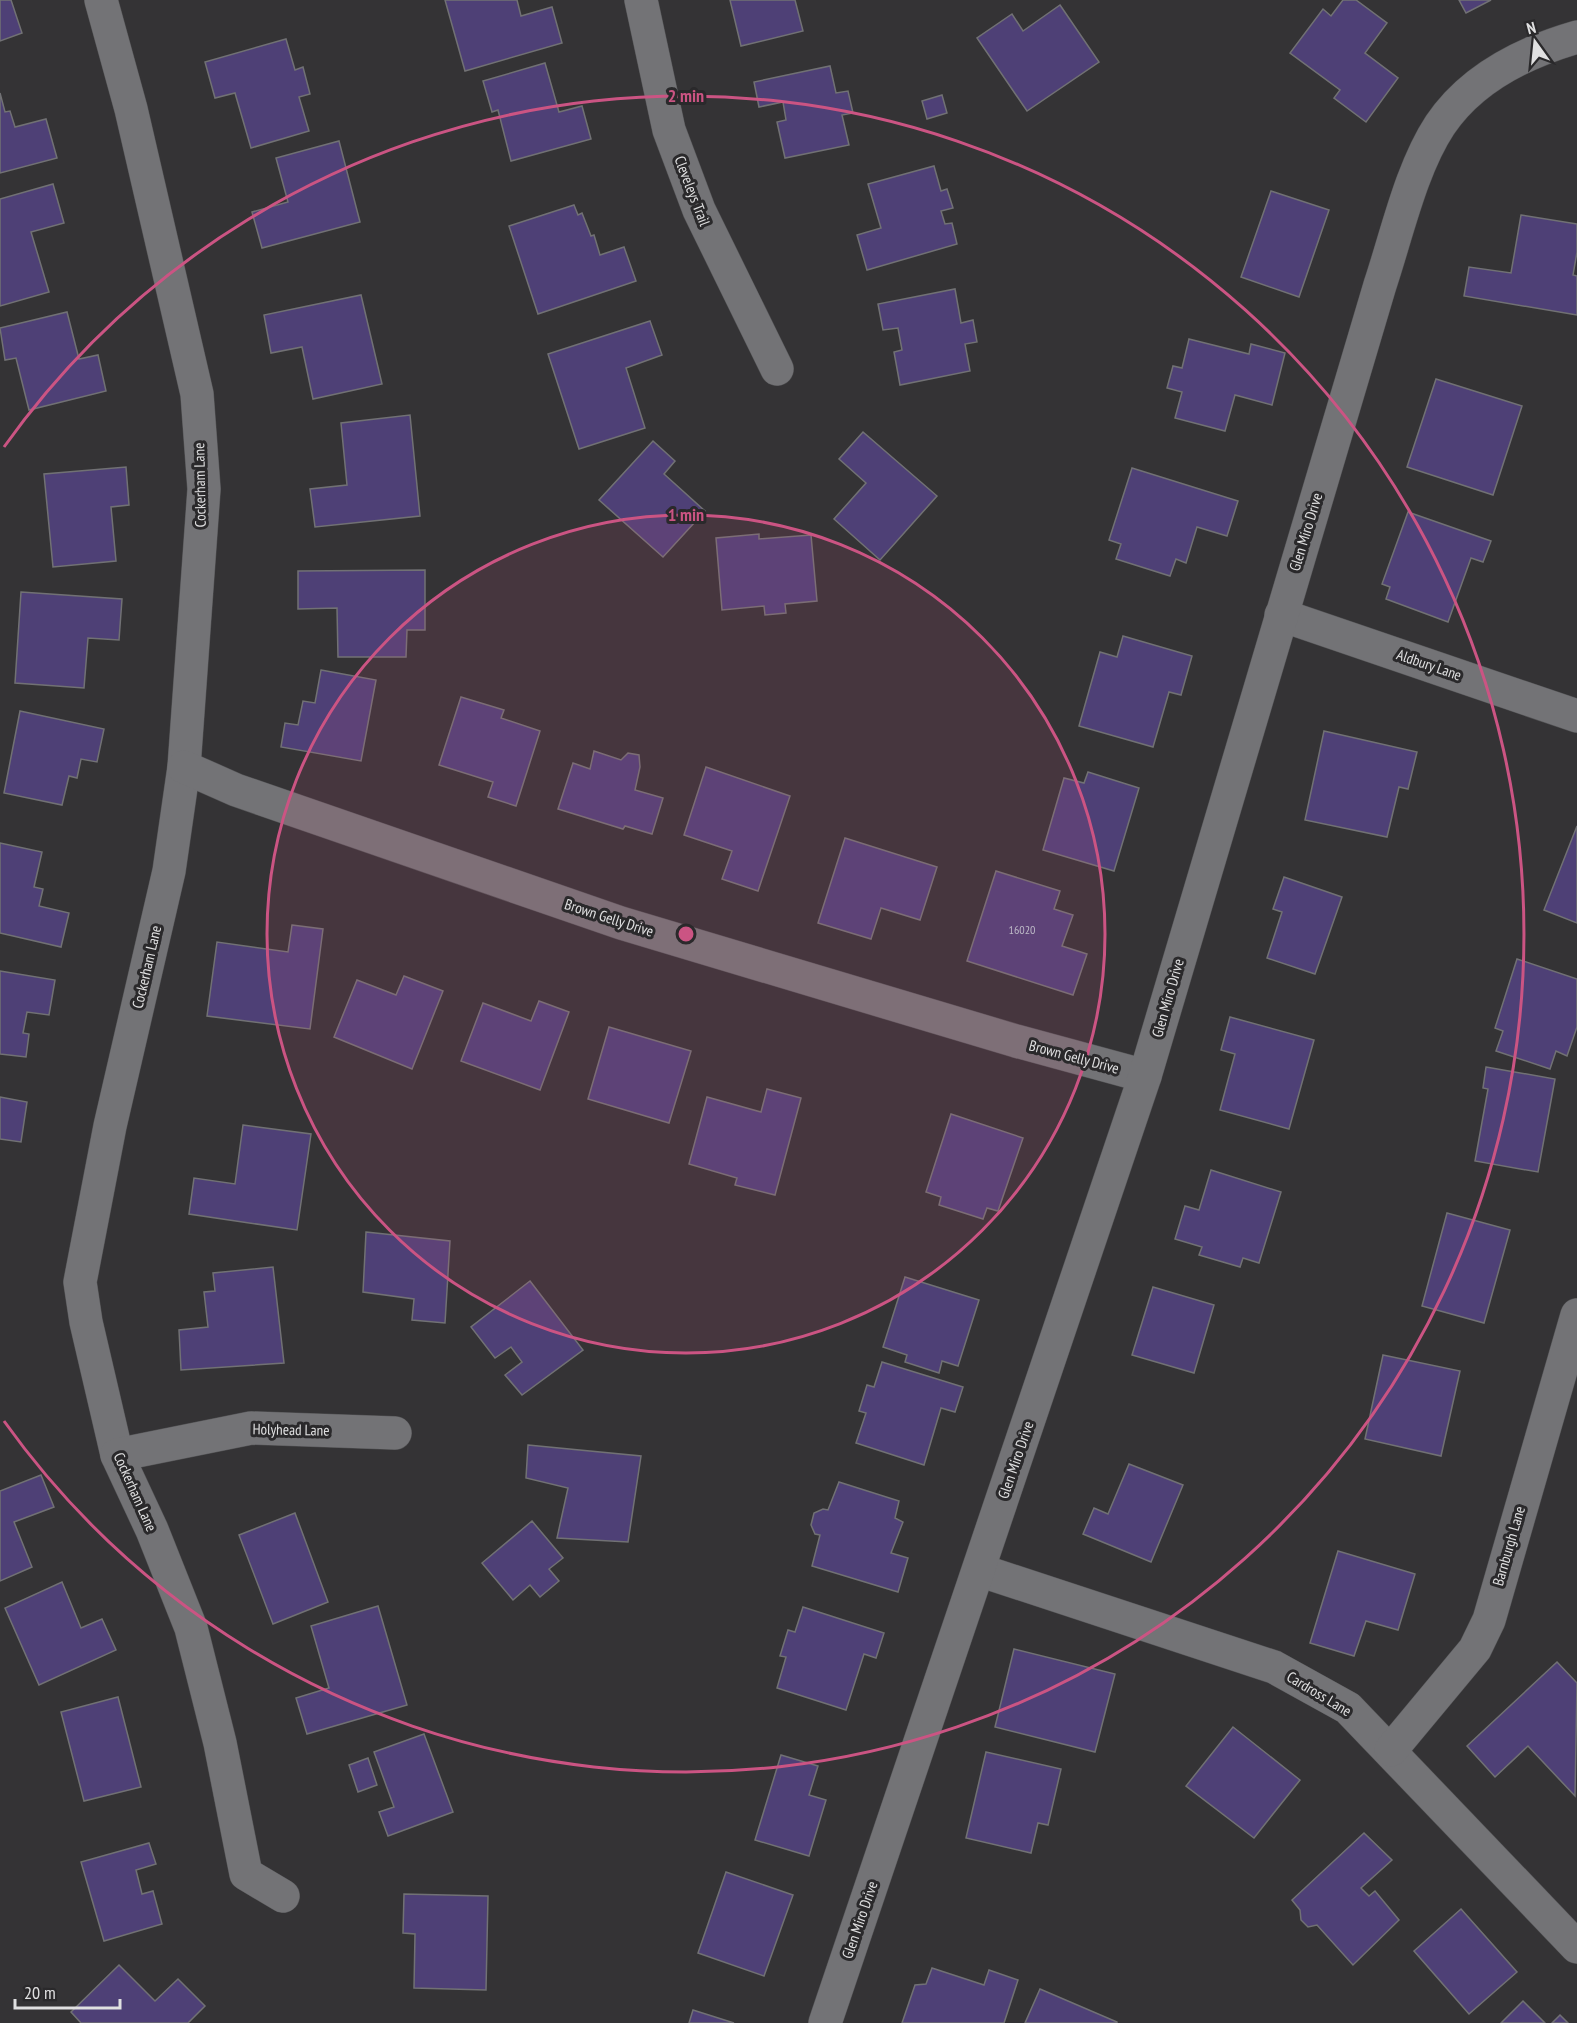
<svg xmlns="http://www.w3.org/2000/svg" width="1577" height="2023" font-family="'PT Sans Narrow',sans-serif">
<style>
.building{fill:#4e4076;stroke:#717174;stroke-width:1.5}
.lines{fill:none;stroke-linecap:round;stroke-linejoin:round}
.minor-casing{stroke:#525254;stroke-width:34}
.minor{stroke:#737376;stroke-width:33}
.ring{fill:none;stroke:#cb5483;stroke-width:3}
.labels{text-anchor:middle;stroke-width:6;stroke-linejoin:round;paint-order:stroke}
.number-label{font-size:12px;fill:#bcb8c6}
.street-label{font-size:15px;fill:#e0e0e1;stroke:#2a292b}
.centre{fill:#cb5483;stroke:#2a292b;stroke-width:3}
.ring-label{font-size:18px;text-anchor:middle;font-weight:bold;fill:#cb5483;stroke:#2a292b;stroke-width:6;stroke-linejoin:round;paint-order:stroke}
</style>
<rect width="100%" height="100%" fill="#343335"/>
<!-- building -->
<g class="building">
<polygon points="0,0 11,0 22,33 0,41"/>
<polygon points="445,0 517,0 521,16 552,7 562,43 465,71"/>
<polygon points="730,0 795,0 803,31 741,46"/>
<polygon points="1343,0 1356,0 1387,23 1365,53 1398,78 1366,122 1334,98 1340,90 1290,53 1323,9 1331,16"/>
<polygon points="1459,0 1491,0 1466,13"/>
<polygon points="1060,5 1099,62 1027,111 977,38 1012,14 1023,31"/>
<polygon points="286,39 295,70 303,67 310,94 299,97 309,131 251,148 235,93 215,98 205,62"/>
<polygon points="545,63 559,112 582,106 591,139 511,161 498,110 492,112 483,81"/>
<polygon points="830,66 836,93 848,91 853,113 842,115 849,145 785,158 777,122 786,120 783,102 759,107 754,82"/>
<polygon points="0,93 5,112 10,111 15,127 46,119 57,158 0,173"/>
<polygon points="942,95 947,113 927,119 922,101"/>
<polygon points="339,141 360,222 262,248 252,212 288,202 276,158"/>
<polygon points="934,166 941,191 947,189 953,208 941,211 945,224 952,223 957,244 867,270 857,235 881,228 868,184"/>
<polygon points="53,184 64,223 31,232 49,292 0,306 0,199"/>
<polygon points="1271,191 1329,210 1299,297 1241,277"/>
<polygon points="574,205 578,215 582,213 591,236 594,235 600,255 624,247 636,281 538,314 509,226"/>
<polygon points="1521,215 1577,224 1577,252 1573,275 1577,276 1577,315 1464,296 1469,267 1511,273"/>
<polygon points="955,289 961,323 973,320 977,342 965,344 970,371 900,385 894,352 902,350 898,328 883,330 878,304"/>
<polygon points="361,295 382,384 313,399 302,347 271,353 264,315"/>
<polygon points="67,312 79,359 98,355 106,391 29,410 16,358 5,360 0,328"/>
<polygon points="650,321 662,355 626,368 645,428 579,449 548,354"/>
<polygon points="1189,339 1249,354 1251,344 1285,353 1272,405 1235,395 1225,431 1175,418 1182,392 1167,388 1173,366 1182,368"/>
<polygon points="1436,379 1522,406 1493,495 1407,467"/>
<polygon points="410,415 420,516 315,527 310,489 347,485 341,423"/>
<polygon points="863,432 937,496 880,560 834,519 866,483 839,459"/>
<polygon points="653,441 675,461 664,474 705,511 663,557 599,500"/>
<polygon points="126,467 129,505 111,507 116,561 53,567 44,474"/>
<polygon points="1132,468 1238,501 1227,536 1197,527 1186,563 1176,559 1170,576 1116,559 1121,544 1109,540"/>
<polygon points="1408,512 1491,541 1483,562 1471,558 1448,622 1386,599 1390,587 1382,584"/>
<polygon points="759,534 759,539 811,535 817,601 785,604 786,613 765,615 764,606 722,610 716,538"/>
<polygon points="425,570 425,630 407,630 406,657 338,657 337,608 298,609 298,571"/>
<polygon points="21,592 122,599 119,640 88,638 84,688 15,683"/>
<polygon points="1123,636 1192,656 1181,695 1169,692 1153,747 1079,726 1100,652 1117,657"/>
<polygon points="321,670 376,680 361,761 281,747 285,723 298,725 303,701 315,703"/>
<polygon points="461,697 504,710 501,718 540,731 516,806 488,797 493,782 439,765"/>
<polygon points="20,711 104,729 97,762 81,759 77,778 69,776 62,805 4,793"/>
<polygon points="1324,731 1417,752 1408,789 1399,787 1387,837 1305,820"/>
<polygon points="594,751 621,760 628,753 639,755 640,767 635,790 663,798 652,834 625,826 623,829 558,809 573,763 590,769"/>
<polygon points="706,767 790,796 758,891 722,879 732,851 684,835"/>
<polygon points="1088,772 1139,788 1114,871 1043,850 1064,778 1084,783"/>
<polygon points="1577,826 1577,923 1544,910"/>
<polygon points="845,838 937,867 920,920 881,908 871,939 818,923"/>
<polygon points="0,843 42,852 34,887 43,889 39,906 69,913 61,947 0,933"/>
<polygon points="996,871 1060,891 1054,909 1073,915 1062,946 1087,954 1073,995 967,961"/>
<polygon points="1284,877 1342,897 1315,974 1267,958 1282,912 1273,909"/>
<polygon points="292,925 323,929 310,1029 207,1016 217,942 288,952"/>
<polygon points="1517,959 1577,979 1577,1027 1567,1056 1556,1051 1550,1069 1496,1051 1503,1031 1495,1028"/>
<polygon points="0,971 55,980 49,1015 27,1012 23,1033 29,1034 26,1057 0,1054"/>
<polygon points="404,976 443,991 412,1069 334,1037 357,980 396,995"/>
<polygon points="539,1001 569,1012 540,1090 461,1061 483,1003 531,1021"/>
<polygon points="1230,1017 1314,1040 1289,1129 1220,1110 1235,1054 1221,1050"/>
<polygon points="609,1027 691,1051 669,1123 588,1099"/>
<polygon points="1486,1067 1555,1079 1538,1172 1475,1161 1488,1089 1483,1088"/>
<polygon points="767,1089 801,1098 775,1195 735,1185 737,1178 689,1164 707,1097 761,1112"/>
<polygon points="0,1097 27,1102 21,1142 0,1139"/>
<polygon points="951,1114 1023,1138 998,1211 987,1208 983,1219 939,1205 941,1197 926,1192"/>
<polygon points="243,1125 311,1134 297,1230 189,1214 194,1178 235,1184"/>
<polygon points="1211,1170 1281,1192 1259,1263 1243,1258 1240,1267 1199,1255 1202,1247 1175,1239 1185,1206 1199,1210"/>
<polygon points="1447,1213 1510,1230 1484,1323 1422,1306"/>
<polygon points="366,1232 450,1241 445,1323 412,1320 414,1299 363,1292"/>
<polygon points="273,1267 284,1363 181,1370 179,1330 208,1327 204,1292 215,1291 213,1273"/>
<polygon points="905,1277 979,1300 958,1366 942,1361 939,1373 905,1362 907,1355 883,1347"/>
<polygon points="530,1281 583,1350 522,1395 505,1375 522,1362 511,1347 495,1358 471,1327"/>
<polygon points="1153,1287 1214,1305 1194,1373 1132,1355"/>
<polygon points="1383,1355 1460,1371 1441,1456 1365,1439"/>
<polygon points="882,1362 963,1387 955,1412 941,1408 924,1465 856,1443 866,1413 859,1411 867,1385 874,1387"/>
<polygon points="528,1445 641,1456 628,1542 557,1538 568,1488 526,1478"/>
<polygon points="1129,1464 1183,1485 1151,1562 1083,1534 1094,1508 1108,1514"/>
<polygon points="41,1475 54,1507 14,1522 32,1567 0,1581 0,1491"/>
<polygon points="839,1482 899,1501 895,1518 903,1522 891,1553 908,1558 898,1592 812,1566 820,1535 815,1534 811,1525 814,1513 823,1509 828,1510"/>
<polygon points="295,1513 328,1602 273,1624 239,1535"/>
<polygon points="532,1521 563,1558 549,1569 559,1581 540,1597 530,1585 513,1600 482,1563"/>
<polygon points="1338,1551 1415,1574 1398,1630 1366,1621 1354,1656 1310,1643"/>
<polygon points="62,1582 81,1628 102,1619 116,1650 39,1685 5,1608"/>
<polygon points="378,1606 407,1705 307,1734 296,1698 329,1688 311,1626"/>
<polygon points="803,1607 884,1633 876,1658 864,1654 846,1710 777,1688 786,1657 780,1656 788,1630 795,1632"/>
<polygon points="1014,1649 1115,1674 1095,1752 995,1727"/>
<polygon points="1557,1662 1577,1683 1575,1796 1528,1746 1495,1777 1467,1746"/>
<polygon points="118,1697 141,1787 84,1801 61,1712"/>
<polygon points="1233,1727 1300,1780 1254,1838 1186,1786"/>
<polygon points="424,1734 453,1812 388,1836 379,1812 394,1807 374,1752"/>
<polygon points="986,1752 1061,1769 1048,1825 1038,1823 1031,1853 966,1838"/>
<polygon points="781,1755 818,1766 809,1795 826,1800 809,1856 755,1840"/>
<polygon points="368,1758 377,1785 358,1792 349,1765"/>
<polygon points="1364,1833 1392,1860 1361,1888 1369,1896 1375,1891 1399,1920 1353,1965 1317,1925 1308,1927 1301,1920 1300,1910 1292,1900"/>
<polygon points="149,1843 156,1864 136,1870 142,1894 153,1891 162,1924 104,1941 81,1862"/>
<polygon points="726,1872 793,1895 764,1976 698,1953"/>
<polygon points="404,1894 488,1896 486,1990 414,1988 415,1934 403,1933"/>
<polygon points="1461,1909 1517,1972 1469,2014 1414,1951"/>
<polygon points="119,1965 155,2001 178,1979 205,2006 188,2023 81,2023 71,2012"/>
<polygon points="932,1968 984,1985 989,1970 1018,1980 1004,2023 902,2023 915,1985 926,1984"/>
<polygon points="1040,1989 1117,2022 1117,2023 1025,2023"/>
<polygon points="1523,2001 1545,2023 1501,2023"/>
<polygon points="693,2010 734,2023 689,2023"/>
<polygon points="1560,2015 1568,2023 1552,2023"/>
</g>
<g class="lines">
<defs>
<g id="minor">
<polyline points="101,0 131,109 197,394 204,489 184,767 169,871 110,1126 80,1282 86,1322 117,1455 152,1530 191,1628 220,1743 246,1874 283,1896"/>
<polyline points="641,0 669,130 699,210 777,369"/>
<polyline points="1281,615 1577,716"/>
<polyline points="184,767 236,790 621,923 1016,1041 1145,1076"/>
<polyline points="117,1455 251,1428 395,1433"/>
<polyline points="979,1570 1274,1667 1348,1708 1577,1947"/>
<polyline points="1391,1750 1475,1649 1489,1620 1577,1315"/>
<path d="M825 2023 1145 1076 1380 285C1397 234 1411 169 1440 125 1471 79 1525 52 1577 37"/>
</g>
</defs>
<!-- minor casing -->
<use href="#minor" class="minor-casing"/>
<!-- minor -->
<use href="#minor" class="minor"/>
</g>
<!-- distance rings -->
<circle cx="686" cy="934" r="419" fill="#cb5483" fill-opacity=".12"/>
<g class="ring">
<circle cx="686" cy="934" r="419"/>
<path d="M4 447A838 838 0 1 1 4 1421"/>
</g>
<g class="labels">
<!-- number labels -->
<g class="number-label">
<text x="1022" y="934">16020</text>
</g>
<!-- street labels -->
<g class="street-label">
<text transform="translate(692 191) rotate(69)" y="5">Cleveleys Trail</text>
<text transform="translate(200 485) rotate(-91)" y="5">Cockerham Lane</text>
<text transform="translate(1306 532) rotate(-73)" y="5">Glen Miro Drive</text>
<text transform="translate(1429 665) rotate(19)" y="5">Aldbury Lane</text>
<text transform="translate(609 918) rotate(18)" y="5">Brown Gelly Drive</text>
<text transform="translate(147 967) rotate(-77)" y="5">Cockerham Lane</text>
<text transform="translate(1168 998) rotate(-74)" y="5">Glen Miro Drive</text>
<text transform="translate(1074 1057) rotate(15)" y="5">Brown Gelly Drive</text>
<text transform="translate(291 1430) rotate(1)" y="5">Holyhead Lane</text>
<text transform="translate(1016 1460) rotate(-71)" y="5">Glen Miro Drive</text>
<text transform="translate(135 1492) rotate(66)" y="5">Cockerham Lane</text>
<text transform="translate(1509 1546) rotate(-74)" y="5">Barnburgh Lane</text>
<text transform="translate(1319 1694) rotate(31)" y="5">Cardross Lane</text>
<text transform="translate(860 1920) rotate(-71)" y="5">Glen Miro Drive</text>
</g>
</g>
<circle cx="686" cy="934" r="9" class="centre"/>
<g class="ring-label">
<text x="686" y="102">2 min</text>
<text x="686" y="521">1 min</text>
</g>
<!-- north arrow -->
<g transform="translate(1535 42) rotate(345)" stroke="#2a292b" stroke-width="4.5" paint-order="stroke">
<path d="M0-4.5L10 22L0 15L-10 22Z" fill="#e0e0e1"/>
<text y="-9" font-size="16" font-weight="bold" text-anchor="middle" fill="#e0e0e1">N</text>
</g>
<!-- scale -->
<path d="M15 1999v9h105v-9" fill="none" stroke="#e0e0e1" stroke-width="3"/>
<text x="24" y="1999" font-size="18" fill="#e0e0e1" stroke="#2a292b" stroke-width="4.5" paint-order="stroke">20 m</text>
</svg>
